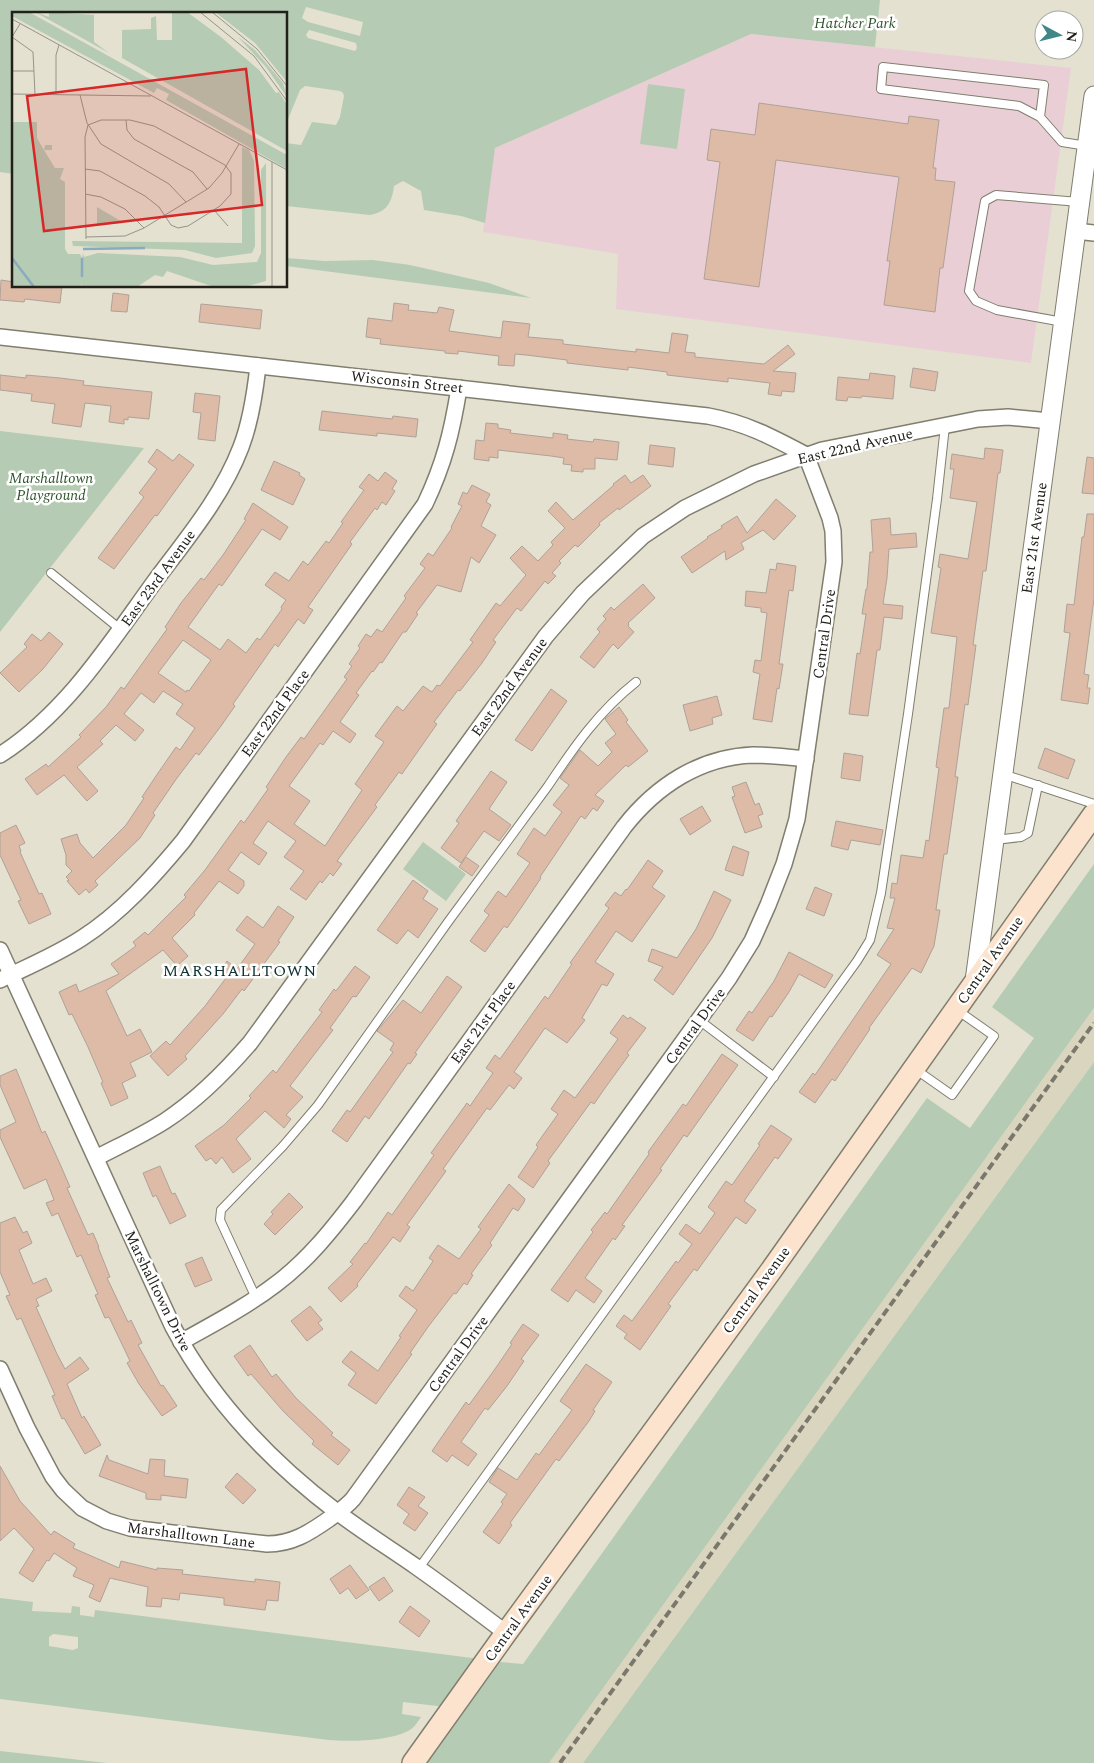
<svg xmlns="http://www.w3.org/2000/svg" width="1094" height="1763" font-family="Spectral,serif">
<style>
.built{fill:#dad5be}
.education{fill:#e9cfd5}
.green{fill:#b6cbb3;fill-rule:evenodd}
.building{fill:#ddbba6;stroke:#b0a198;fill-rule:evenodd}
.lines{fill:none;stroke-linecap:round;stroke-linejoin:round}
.service-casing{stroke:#807e6f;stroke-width:10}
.minor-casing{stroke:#807e6f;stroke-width:18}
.tertiary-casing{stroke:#807e6f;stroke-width:21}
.secondary-casing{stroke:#807e6f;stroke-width:24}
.service{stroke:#fff;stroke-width:8}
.minor{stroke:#fff;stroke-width:15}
.tertiary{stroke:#fff;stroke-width:19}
.secondary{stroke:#fce3cd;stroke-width:21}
.rail{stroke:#7a786d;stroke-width:4;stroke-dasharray:8 4;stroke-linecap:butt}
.labels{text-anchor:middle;stroke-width:5;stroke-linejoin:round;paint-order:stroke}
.park-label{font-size:15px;font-style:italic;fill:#30552c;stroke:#fff}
.street-label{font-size:15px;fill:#21201a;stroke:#fff}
.neighbourhood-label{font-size:16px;letter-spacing:1px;fill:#0e3231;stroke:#fff}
.inset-river{fill:none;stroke:#88abbf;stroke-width:2.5}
.inset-road{fill:none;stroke:#969488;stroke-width:1}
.view{fill:#d62828;fill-opacity:0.15;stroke:#d62828;stroke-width:2.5}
.inset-edge{fill:none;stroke:#21201a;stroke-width:2.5}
</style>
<rect width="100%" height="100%" fill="#e4e1d1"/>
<!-- built -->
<polygon class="built" points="1094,1008 1094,1062 583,1763 549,1763"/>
<!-- education -->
<polygon class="education" points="751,34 1071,68 1031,363 616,309 618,254 483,232 495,148"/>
<!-- green -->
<g class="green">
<path d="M0 0H880L875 47 751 34 495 148 485 223 461 216 424 210 421 191 403 181 394 186C392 202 387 212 370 215L286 206V143L301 145 312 122 336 125 340 117 344 96 343 93 340 91 305 86 300 90 286 124V14H14V174L0 172ZM306 7 363 22 360 36 308 22 302 18ZM309 30 356 43 357 48 355 51 308 38 306 35Z"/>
<polygon points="648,84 685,89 677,149 640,144"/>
<polygon points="286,258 325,261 373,260 410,265 489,283 531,298 286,266"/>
<polygon points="0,431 144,448 0,632"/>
<polygon points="423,842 466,874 446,901 403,869"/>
<polygon points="1094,864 1094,1008 549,1763 427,1763 500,1662 523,1664 927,1098 970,1128 1034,1038 992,1007"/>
<polygon points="1094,1062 1094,1763 583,1763"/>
<path d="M0 1598 33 1602 32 1611 71 1613 72 1606 80 1607V1615L94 1617 95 1610 480 1659 446 1707 403 1702 402 1714 421 1717C417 1723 414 1728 408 1731 389 1741 350 1742 329 1740L0 1699ZM53 1634 78 1637V1648L73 1650 49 1646V1637Z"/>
<polygon points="0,1751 107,1763 0,1763"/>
</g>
<!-- building -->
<g class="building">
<polygon points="759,103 908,124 909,116 939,120 933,168 936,168 935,180 955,182 943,268 940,268 935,312 884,305 890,261 887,261 899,177 776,160 759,287 704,279 720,162 707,160 711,129 755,135"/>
<polygon points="1,280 14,282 14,286 62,286 60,303 25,299 24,302 0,300"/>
<polygon points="113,293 129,295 127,312 111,311"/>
<polygon points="394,303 409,305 408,310 437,313 439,307 454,310 449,331 501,338 503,321 530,324 528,337 563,340 563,344 636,352 636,349 669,353 672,333 688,335 685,352 695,353 695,357 764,364 788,345 795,354 773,371 796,373 794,392 782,391 781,396 768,394 770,383 728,378 728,382 667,375 667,372 628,367 628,370 567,363 567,360 526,355 515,354 514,366 498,365 499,356 458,351 458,354 445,353 445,351 380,344 381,339 366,337 368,318 392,321"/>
<polygon points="201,304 262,310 260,329 199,322"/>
<polygon points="913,368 938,372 935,391 910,387"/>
<polygon points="870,373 895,376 893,399 862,396 861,398 848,397 847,401 836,400 838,377 869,380"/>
<polygon points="0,375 26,378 26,375 60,378 84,381 83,385 152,392 149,419 128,417 128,420 124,419 124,424 109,422 111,406 85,403 81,427 52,423 55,404 31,401 32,394 0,390"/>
<polygon points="195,393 220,396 215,441 198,439 201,413 193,412"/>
<polygon points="322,411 392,419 393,416 418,419 416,437 377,433 377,436 319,430"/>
<polygon points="486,423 498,424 498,428 511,430 510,433 553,438 553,433 568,435 567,439 593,442 594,439 619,442 617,460 595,458 595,469 583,469 583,472 571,471 572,465 563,464 564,458 551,456 498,450 498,458 489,457 489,461 474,459 476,440 484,441"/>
<polygon points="650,445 675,448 673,467 648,464"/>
<polygon points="985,448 1003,450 1000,473 998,473 986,571 983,571 973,645 976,645 968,705 965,704 961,733 955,777 958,777 947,854 944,854 936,910 940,910 934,946 921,973 912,968 869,1028 870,1029 835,1081 832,1079 815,1103 799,1092 813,1073 815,1075 891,964 877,955 894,929 887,928 895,898 890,898 892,883 897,884 901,855 923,858 926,840 929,841 939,768 936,767 944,708 949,708 957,637 931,633 941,568 938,567 940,554 968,559 977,502 950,498 954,469 950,469 952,454 984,459"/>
<polygon points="157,449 173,461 179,454 194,465 157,516 155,515 114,569 98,558 144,497 139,493 157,469 148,462"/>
<polygon points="1087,457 1094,458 1094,494 1082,493"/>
<polygon points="274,461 300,473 299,475 305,479 293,505 261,490"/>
<path d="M385 472 397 481 392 489 395 491 386 505 382 502 377 510 375 508 350 542 352 544 308 607 313 610 304 624 298 619 278 647 275 644 233 704 235 706 221 726 199 755 196 753 177 778 153 813 155 815 140 838 95 881 98 885 89 893 86 889 79 895 67 881 69 880 66 877 72 871 66 865V855L61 839 77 834 80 843 93 858 126 825 144 798 142 797 156 776 176 747 180 750 195 728 176 714 183 704 163 691 154 703 141 693 124 714 144 730 135 741 116 725 100 741 103 744 77 767 98 791 87 801 64 775 37 795 25 779 46 764 48 767 81 737 79 735 106 707 121 687 124 689 167 629 165 627 181 603 201 578 204 580 223 555 246 520 244 519 253 503 288 527 280 540 262 529 222 586 219 584 188 627 220 650 228 639 246 653 257 638 260 640 282 609 281 607 286 600 265 585 275 572 289 581 303 561 308 565 326 541 329 543 343 523 341 522 364 490 359 487 369 474 378 481ZM183 640 211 660 189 691 187 690 186 692 158 673Z"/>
<polygon points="625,475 631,483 643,475 651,486 619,510 618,508 599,523 600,525 578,547 575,545 559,561 561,563 552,573 556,576 548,584 545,581 521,611 517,608 493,640 496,642 482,663 460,691 458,690 434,722 437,724 402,774 399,772 375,805 377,807 337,861 342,864 333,876 330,873 322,883 320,881 306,900 290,889 304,871 284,857 296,841 268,821 253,843 267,853 259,865 241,852 228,870 244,881 244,886 238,894 219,881 194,913 195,915 172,938 188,956 177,966 163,950 106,991 127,1036 140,1029 152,1052 130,1063 136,1076 122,1083 128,1098 111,1106 101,1083 103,1082 88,1047 72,1014 69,1015 59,992 76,984 79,992 119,974 111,964 136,946 133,942 145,932 148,935 186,897 184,895 205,870 241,820 244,823 268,789 266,787 286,757 301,737 304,739 347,679 344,677 352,666 349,664 360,648 358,646 366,634 371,637 377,629 382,632 406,598 404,596 425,568 420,564 428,553 433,556 452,528 451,527 462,506 458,504 463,492 467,494 472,485 490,494 486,502 491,505 481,526 496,535 479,563 471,557 461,592 437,585 416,613 418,614 406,632 403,632 382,663 380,662 373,672 372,671 356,693 359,695 340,722 356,734 350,743 333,731 323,745 320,743 289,786 310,801 294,824 325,846 362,790 355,784 384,742 375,736 397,706 403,711 423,686 432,692 437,685 440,686 473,642 470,640 496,603 500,606 526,575 510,558 522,546 538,561 553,545 551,542 565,528 548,511 556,502 573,520 614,485 613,484"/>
<polygon points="776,499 796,516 774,540 763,530 741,543 744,549 726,560 725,551 692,573 681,557 708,538 707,537 722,528 721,526 737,516 747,533"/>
<polygon points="1087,514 1094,514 1094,599 1084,674 1089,675 1087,688 1090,688 1088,704 1061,700 1070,633 1064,632 1067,604 1074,605 1082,537 1084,537"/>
<polygon points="890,518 891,535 916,533 917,547 889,549 887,578 883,604 903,606 902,619 884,617 880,650 877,650 868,716 849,714 857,653 860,654 866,614 862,614 866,589 867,589 870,552 873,552 871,520"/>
<polygon points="777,563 796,566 793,591 789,590 779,664 783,664 779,689 777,688 772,722 753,719 760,674 753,672 755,660 761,661 767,613 761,612 761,608 745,606 746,591 766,593 770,569 776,570"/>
<polygon points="643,584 655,598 628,623 629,624 628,626 634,632 618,649 613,644 594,668 580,657 600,632 597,629 606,619 603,616 611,607 614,610"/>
<polygon points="49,632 63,644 43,669 19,692 0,673 27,647 24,644 32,634 41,641"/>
<polygon points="551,689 567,701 532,751 515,740"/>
<polygon points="717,696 722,715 712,718 713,724 690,731 683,705"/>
<polygon points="619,707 628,720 626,722 648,751 628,767 626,765 595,795 604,801 597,811 593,808 585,819 581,816 540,877 541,878 521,908 507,928 504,926 485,952 470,941 489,915 484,911 498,891 506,897 530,863 517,854 534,828 545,836 562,812 553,805 569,785 560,778 580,750 598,766 612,752 605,743 616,734 605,719"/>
<polygon points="1045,748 1075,760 1068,779 1038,768"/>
<polygon points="844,753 863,756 860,781 841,778"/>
<polygon points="491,771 507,782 489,809 511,825 499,841 484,831 461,863 441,848 459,823 456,821"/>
<polygon points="746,782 755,805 759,803 763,814 758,816 762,827 745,833 732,797 735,796 732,787"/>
<polygon points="702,806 711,821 690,835 680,819"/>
<polygon points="836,821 883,830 880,845 851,840 848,850 831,846"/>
<polygon points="16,825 25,843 19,846 21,851 20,852 39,894 42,893 51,914 29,924 18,901 21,900 0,855 0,833"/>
<polygon points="733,846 749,852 743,876 725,870"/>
<polygon points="466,857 479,866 472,876 459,867"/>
<polygon points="648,860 663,871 652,887 665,896 632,942 616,931 595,962 614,974 607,986 602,984 582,1018 585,1020 567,1043 545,1028 514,1072 522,1078 514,1089 509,1085 490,1110 487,1108 443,1169 446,1171 407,1225 410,1227 400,1242 393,1237 357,1284 358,1286 341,1302 328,1288 353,1264 350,1262 365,1243 366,1244 388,1212 392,1215 434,1155 431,1153 467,1103 470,1106 493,1073 486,1068 495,1055 500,1059 545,996 548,999 572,964 570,963 609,908 605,905 615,892 621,896 626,889 627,890"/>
<polygon points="413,880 428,891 423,899 438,909 418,938 408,930 397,944 377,930"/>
<polygon points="815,887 832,894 824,916 806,909"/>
<polygon points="714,891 731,900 712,938 673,995 654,980 663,967 648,961 652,949 677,958 696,929"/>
<polygon points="278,906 294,917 278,941 280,942 244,991 242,989 223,1014 185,1056 187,1059 168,1076 150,1056 166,1041 170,1045 205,1006 226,978 219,973 227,961 237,969 255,944 236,930 247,916 263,928"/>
<polygon points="789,952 833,975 825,988 799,974 789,992 772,1017 770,1016 753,1041 736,1030 749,1011 752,1013 774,981"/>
<polygon points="355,966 370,977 356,997 353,996 330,1028 333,1030 290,1086 303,1097 286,1115 291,1119 284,1128 265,1111 236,1139 251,1159 233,1173 222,1157 216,1164 211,1158 206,1161 195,1146 224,1125 251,1098 249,1096 273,1070 276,1073 322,1012 319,1010 334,989 336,991"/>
<polygon points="447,976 462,987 415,1053 417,1054 410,1064 408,1063 369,1119 365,1116 347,1142 332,1131 347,1110 350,1112 393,1052 390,1050 394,1043 377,1031 403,1000 421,1013"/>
<polygon points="623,1015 628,1019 630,1017 646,1028 627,1053 629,1055 605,1088 594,1104 591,1102 548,1161 550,1163 533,1188 518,1177 538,1147 536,1145 558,1114 551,1109 564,1090 575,1098 618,1039 610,1033"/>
<polygon points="722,1054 738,1065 687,1137 684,1135 660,1169 662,1170 622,1225 625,1226 615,1240 613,1238 585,1278 602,1291 594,1303 576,1290 568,1302 551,1290 593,1232 591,1230 605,1212 607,1214 649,1154 648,1152 683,1104 686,1106"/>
<polygon points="16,1069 42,1133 45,1131 60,1164 70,1187 67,1188 88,1235 93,1233 99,1247 98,1247 110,1277 107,1278 128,1322 131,1320 142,1343 138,1345 161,1386 163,1385 177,1406 162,1416 139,1384 127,1363 130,1361 109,1317 105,1318 95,1295 98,1294 81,1255 77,1257 58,1213 52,1216 46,1203 54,1200 46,1179 24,1189 0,1137 0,1130 16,1122 0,1085 0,1076"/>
<polygon points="771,1125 792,1139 778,1159 775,1157 744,1201 756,1210 746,1224 736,1217 697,1271 694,1269 668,1304 671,1306 640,1350 624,1338 627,1334 616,1326 624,1315 632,1321 676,1261 678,1263 692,1244 679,1234 686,1224 700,1234 715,1213 708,1207 726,1181 732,1185 760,1145 758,1144"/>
<polygon points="160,1166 172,1194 175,1193 186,1216 170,1224 156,1195 153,1197 143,1173"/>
<polygon points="509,1184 525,1199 524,1202 518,1211 513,1208 490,1243 492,1245 471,1274 473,1275 467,1285 464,1283 456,1294 454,1293 428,1327 410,1353 412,1354 376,1404 348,1385 356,1373 342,1362 351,1351 378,1371 401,1337 399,1336 417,1310 399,1296 406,1286 413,1291 433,1261 429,1258 438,1245 459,1259 481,1229 478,1227"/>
<polygon points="289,1193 303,1207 275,1235 264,1224 273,1214 271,1212"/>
<polygon points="15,1217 23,1233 27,1231 32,1243 19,1250 33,1284 46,1278 52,1291 36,1299 39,1306 36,1307 57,1354 65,1369 80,1357 89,1369 67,1384 82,1418 84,1416 101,1445 85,1454 64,1418 62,1419 52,1396 55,1395 21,1318 17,1320 6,1296 10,1295 0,1272 0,1223"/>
<polygon points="202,1257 212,1280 195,1287 185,1264"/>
<polygon points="310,1306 322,1320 318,1323 323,1329 307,1341 291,1321"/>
<polygon points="523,1324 539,1335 521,1359 524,1361 507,1386 488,1410 485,1408 461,1442 477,1454 468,1466 452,1455 447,1462 432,1451 466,1402 469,1405 495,1369 512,1344 510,1343"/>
<polygon points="250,1345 272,1377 276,1374 296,1398 333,1433 331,1435 350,1450 338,1465 312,1444 314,1441 283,1411 251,1374 248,1376 234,1356"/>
<polygon points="586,1364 612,1382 593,1410 595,1411 589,1421 559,1461 556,1459 510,1523 512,1525 499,1544 483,1532 503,1504 501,1502 507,1494 489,1482 498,1468 517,1480 536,1453 539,1455 572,1410 560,1401"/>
<polygon points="107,1455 109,1460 148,1474 150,1459 165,1460 164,1476 188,1479 186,1498 161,1495 161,1500 146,1499 146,1493 99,1476"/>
<polygon points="0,1466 20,1501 51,1535 54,1531 75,1544 73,1548 119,1568 121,1561 157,1570 157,1568 183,1570 182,1574 255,1582 255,1579 280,1582 278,1601 267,1600 265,1610 224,1605 224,1598 180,1593 179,1600 162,1598 161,1607 146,1606 148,1587 110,1578 100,1602 89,1597 94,1585 73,1576 77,1568 54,1553 49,1561 47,1560 33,1582 19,1573 34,1549 14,1528 0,1541"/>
<polygon points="237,1473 256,1490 243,1504 225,1487"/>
<polygon points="409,1487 425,1497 418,1506 428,1513 415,1531 403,1523 409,1514 397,1505"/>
<polygon points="350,1565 369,1590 356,1599 348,1588 340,1594 330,1579"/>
<polygon points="384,1577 393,1591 379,1601 369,1587"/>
<polygon points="410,1606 430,1621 419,1637 399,1622"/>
</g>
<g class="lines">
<defs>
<g id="service">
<polyline points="1040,117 1044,85 883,67 881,89 1019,106 1040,117 1062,142 1087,146"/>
<polyline points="1063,322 997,310 976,301 969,291 985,201 996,195 1079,202"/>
<polyline points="51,573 120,629"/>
<polyline points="1003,774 1094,804"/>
<polyline points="995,840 1021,837 1028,833 1038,785"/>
<polyline points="699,1020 774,1077"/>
<polyline points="915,1069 952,1095 994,1036 957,1010"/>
<path d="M256 1298 220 1220 221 1210 283 1146 318 1105 448 922 548 786C574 747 599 711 636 682"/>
<polyline points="419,1568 857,961 870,940 881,893 908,714 937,499 945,426"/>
</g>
<g id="minor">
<polyline points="1076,231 1094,233"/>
<path d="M0 337 708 416C746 423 772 437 806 455"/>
<path d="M0 755C67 712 110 643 155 581 187 538 222 497 241 447 251 421 255 393 258 366"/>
<path d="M0 950 173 1327C212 1400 271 1462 337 1512 363 1532 391 1549 418 1568 448 1589 477 1611 506 1633"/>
<path d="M0 980C27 967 56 955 82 938 121 913 154 876 183 841L425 504C444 464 452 432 459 388"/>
<path d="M96 1158C119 1146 143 1135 165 1121 197 1100 225 1072 250 1043L546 636 583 593 643 536 685 508 754 474 822 450 978 419 1008 417 1050 421"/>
<path d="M181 1342C213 1324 246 1307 276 1284 307 1261 331 1231 354 1201L624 827C656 786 700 757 753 755 771 755 789 757 806 759"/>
<path d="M0 1369 27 1428 53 1477 63 1490 82 1508 107 1521 130 1528 267 1544C292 1544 309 1533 329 1519 337 1513 346 1507 353 1499L729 978 752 941 768 905 784 864 797 819 834 562 833 531 830 518 806 455"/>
</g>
<polyline id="tertiary" points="975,981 1094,96"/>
<polyline id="secondary" points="413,1763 506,1633 770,1272 1094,814"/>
</defs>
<!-- service casing -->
<use href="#service" class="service-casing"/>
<!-- minor casing -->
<use href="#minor" class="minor-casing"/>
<!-- tertiary casing -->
<use href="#tertiary" class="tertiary-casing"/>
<!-- secondary casing -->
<use href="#secondary" class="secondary-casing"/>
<!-- service -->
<use href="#service" class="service"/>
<!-- minor -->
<use href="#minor" class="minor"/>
<!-- tertiary -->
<use href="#tertiary" class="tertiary"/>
<!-- secondary -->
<use href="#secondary" class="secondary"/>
<!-- rail -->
<polyline class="rail" points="560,1763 1094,1023"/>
</g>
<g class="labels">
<!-- park labels -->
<g class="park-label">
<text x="855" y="28">Hatcher Park</text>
<text x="51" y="483">Marshalltown<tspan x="51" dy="17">Playground</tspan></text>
</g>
<!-- street labels -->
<g class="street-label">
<text transform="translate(407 382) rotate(6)" y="5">Wisconsin Street</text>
<text transform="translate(855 446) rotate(-13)" y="5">East 22nd Avenue</text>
<text transform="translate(1034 538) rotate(-82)" y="5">East 21st Avenue</text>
<text transform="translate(158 578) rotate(-54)" y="5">East 23rd Avenue</text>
<text transform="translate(824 634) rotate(-82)" y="5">Central Drive</text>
<text transform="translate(509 687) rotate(-54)" y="5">East 22nd Avenue</text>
<text transform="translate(275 713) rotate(-54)" y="5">East 22nd Place</text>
<text transform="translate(990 960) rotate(-55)" y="5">Central Avenue</text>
<text transform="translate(483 1022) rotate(-54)" y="5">East 21st Place</text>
<text transform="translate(695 1026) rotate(-54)" y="5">Central Drive</text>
<text transform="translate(756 1290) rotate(-54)" y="5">Central Avenue</text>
<text transform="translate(158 1291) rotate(64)" y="5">Marshalltown Drive</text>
<text transform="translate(458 1354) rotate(-54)" y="5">Central Drive</text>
<text transform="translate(191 1535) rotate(7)" y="5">Marshalltown Lane</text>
<text transform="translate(518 1618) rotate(-54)" y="5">Central Avenue</text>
</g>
<!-- neighbourhood labels -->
<g class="neighbourhood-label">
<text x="240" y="976">MARSHALLTOWN</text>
</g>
</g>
<!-- overview -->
<g transform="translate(12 12)">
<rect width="275" height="275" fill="#e4e1d1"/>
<path d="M0 0H17L275 143V157L154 88 157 82 145 76 142 81 0 4ZM23 0 37 5V0L82 3V30L97 41ZM160 0H175L209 25 247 58 264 81 267 80 275 93V139L110 46V18L139 17V6L144 4 145 28H160ZM203 0H275V70L243 31ZM226 25 243 38 271 71 275 85 254 55ZM0 110H25V126L32 138 33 133H40V138H32L43 156H52L48 167 53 170V237L56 242H68L70 246 71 241 72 245 86 241 168 245 201 253 245 250 249 241V158L254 151V269L233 275H202L155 259 151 265 143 263 125 275H70V271L69 275H0ZM230 135 237 138 242 149 243 234 240 241 204 246 173 238 61 234 60 229 230 231ZM85 195 112 211 85 213Z" fill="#b6cbb3"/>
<path class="inset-river" d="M71 237 133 236M0 246 22 275M70 265V246"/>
<path class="inset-road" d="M188 0 242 44 275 89M200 0 245 37 275 74M0 7 275 158M0 25 21 40 23 82M0 25 8 12M0 59H22M0 82 139 84M44 83V43L47 33M68 83 75 111 89 132 157 172 174 190M114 108 115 118 122 127 181 160 195 177M260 150V275M73 157 88 159 133 184 147 195 159 213 166 216 176 214 208 194 219 182V161L213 153 142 114 118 108H89L76 113M73 182 89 185 113 197 132 216M202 198 216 214M74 225 113 224 132 216 197 176 210 161 227 132M74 227 73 125 76 113"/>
<path class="view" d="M234 57 250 193 32 219 15 84Z"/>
<rect width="275" height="275" class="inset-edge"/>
</g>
<!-- north arrow -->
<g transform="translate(1059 35) rotate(97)"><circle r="24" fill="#ffffff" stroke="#a6a6a3"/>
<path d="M0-4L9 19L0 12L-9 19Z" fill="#3f8886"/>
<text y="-8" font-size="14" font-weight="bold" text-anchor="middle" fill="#21201a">N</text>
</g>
</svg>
